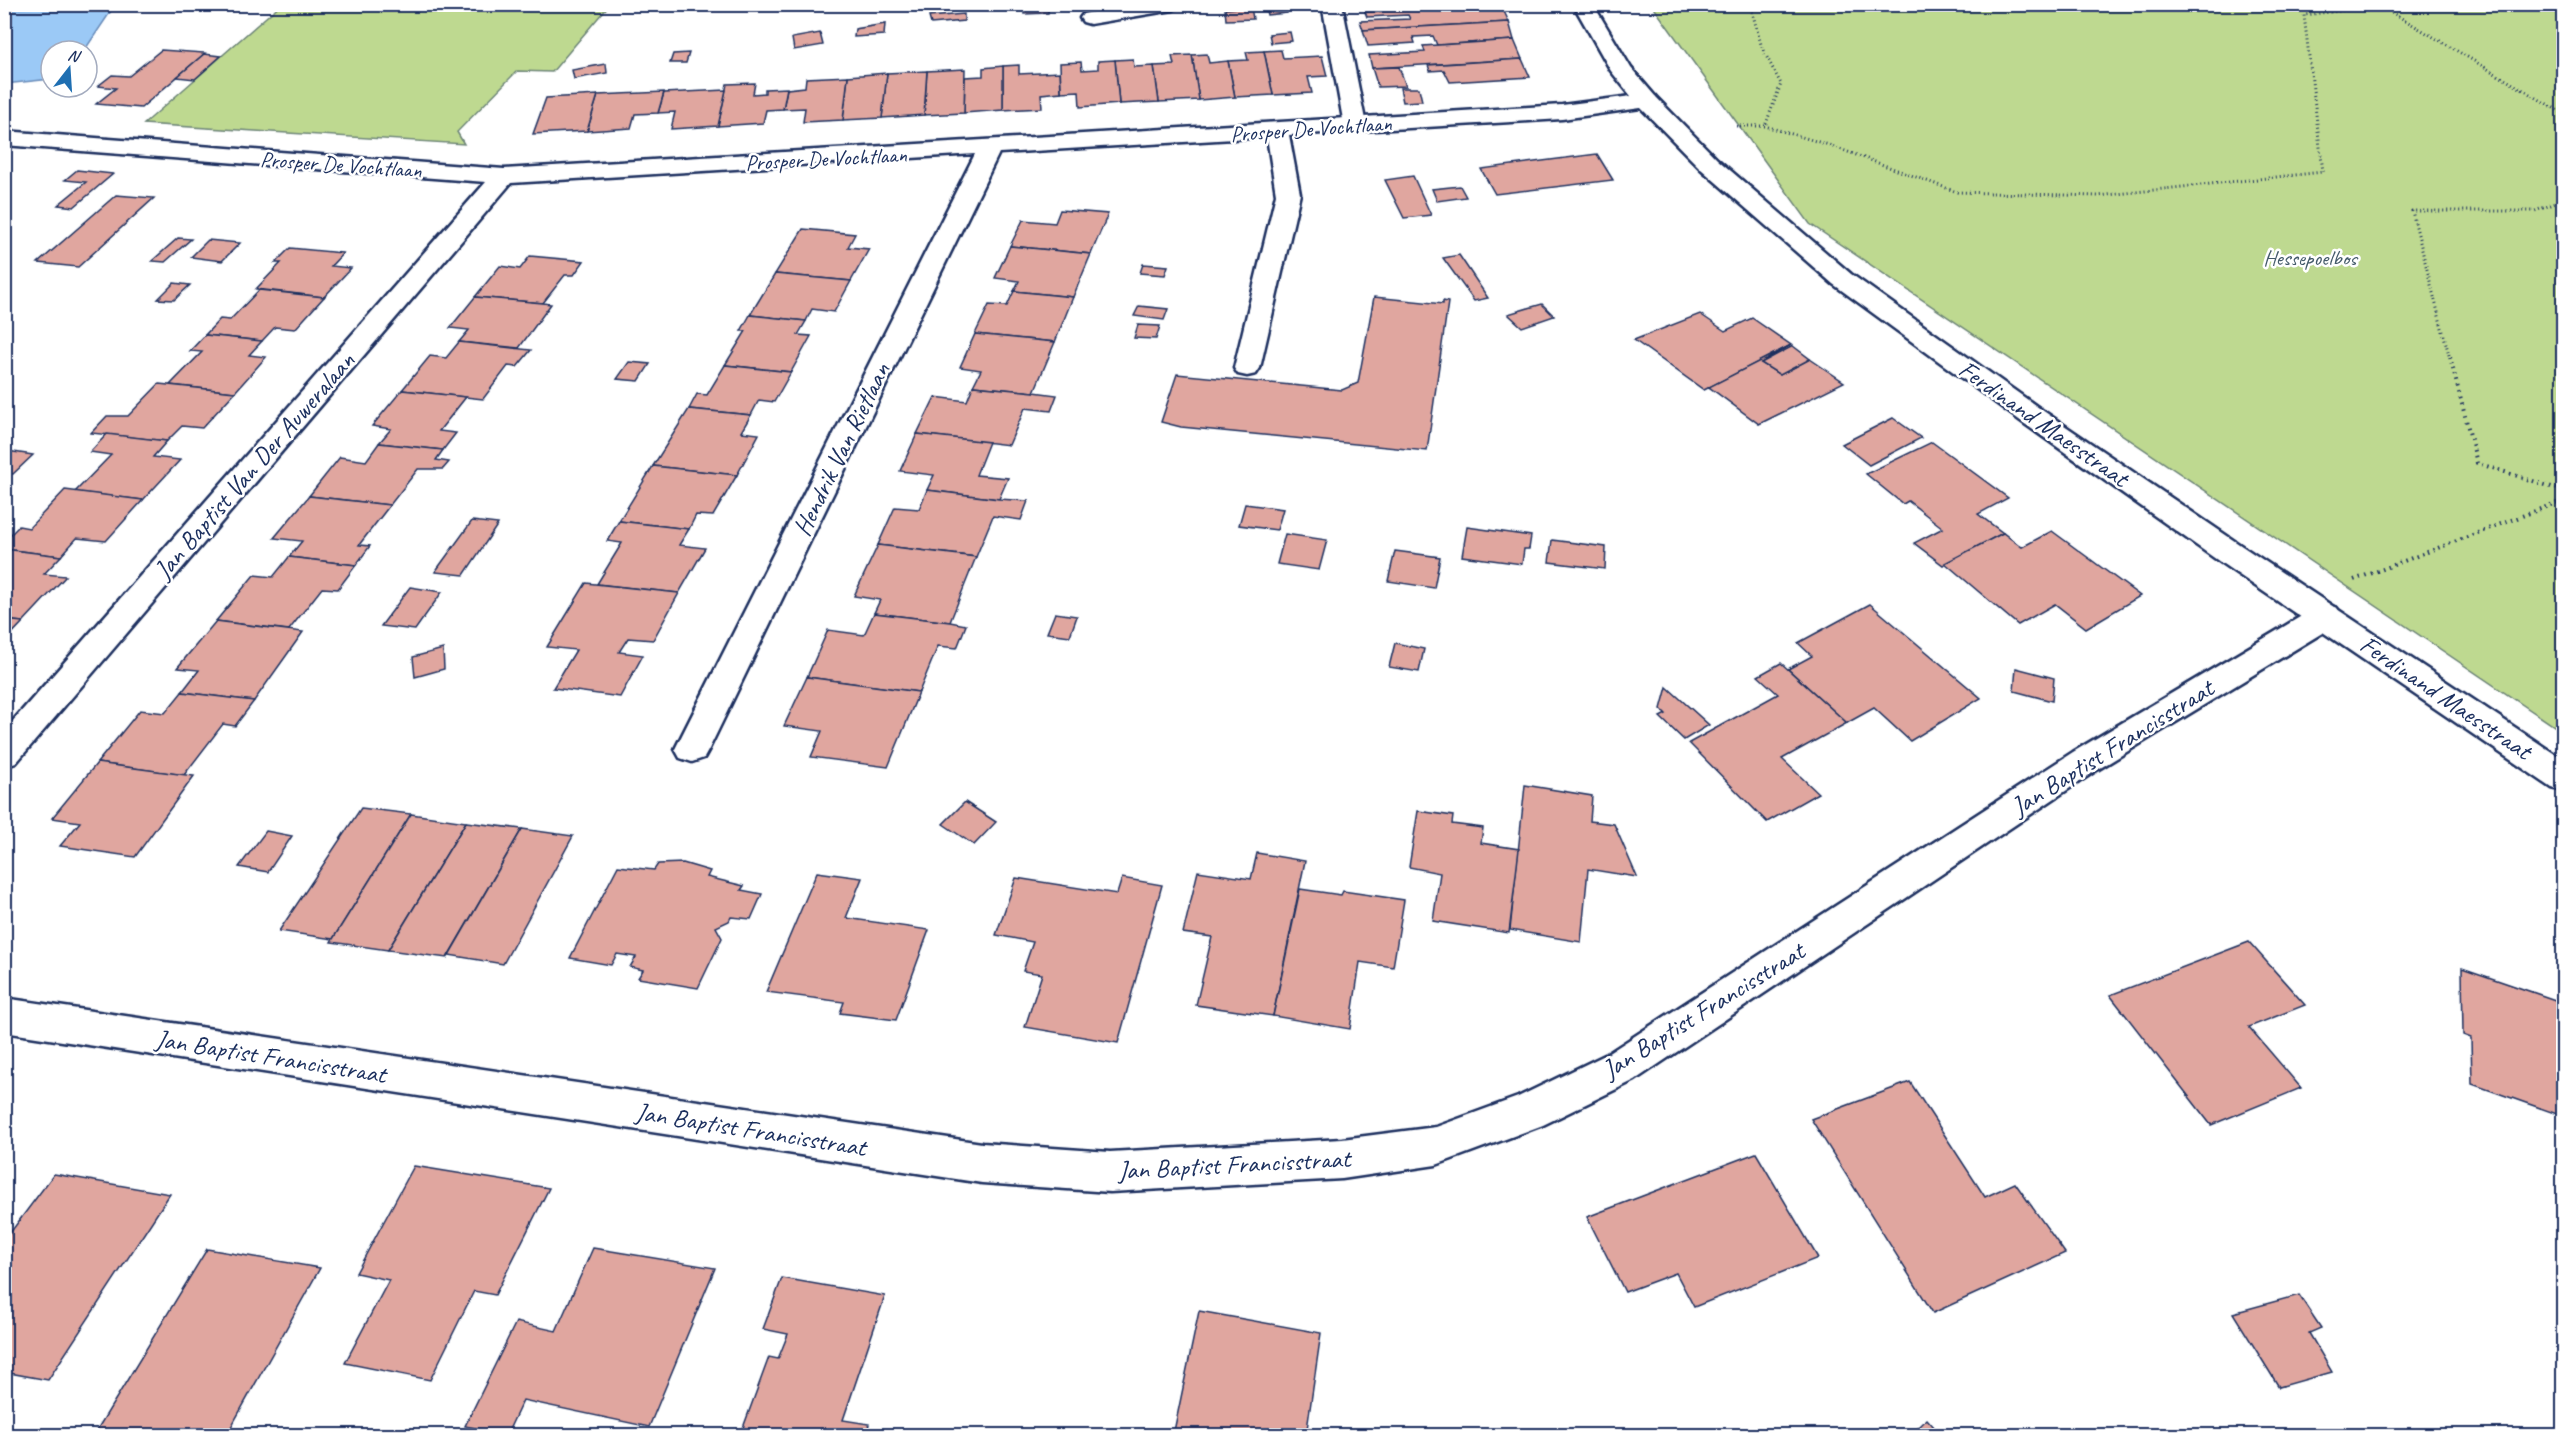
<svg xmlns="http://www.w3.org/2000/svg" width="2568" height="1440" font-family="Caveat,sans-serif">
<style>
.green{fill:#bed990;stroke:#6c8477;stroke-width:1.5}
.water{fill:#9bc9f6;stroke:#688bb9;stroke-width:1.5}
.building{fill:#e0a69f;stroke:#1b2f5e;stroke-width:1.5}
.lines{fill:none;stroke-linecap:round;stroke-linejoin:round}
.service-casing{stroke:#1b2f5e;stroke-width:5}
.minor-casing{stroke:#1b2f5e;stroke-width:5}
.tertiary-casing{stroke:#1b2f5e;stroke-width:5}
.path-far1{stroke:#1b2f5e;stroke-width:3;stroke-dasharray:1 3;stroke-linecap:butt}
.path{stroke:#1b2f5e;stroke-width:4;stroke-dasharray:1.5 4.5;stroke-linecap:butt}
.service{fill:#fff;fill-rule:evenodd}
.minor{fill:#fff;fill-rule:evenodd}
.tertiary{fill:#fff;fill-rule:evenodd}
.labels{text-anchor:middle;stroke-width:5;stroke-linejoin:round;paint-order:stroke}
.far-street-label{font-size:22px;fill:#1b2f5e;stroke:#fff}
.far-park-label{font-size:22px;fill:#445a6a;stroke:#fff}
.street-label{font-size:26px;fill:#1b2f5e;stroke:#fff}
</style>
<rect width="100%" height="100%" fill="#fff"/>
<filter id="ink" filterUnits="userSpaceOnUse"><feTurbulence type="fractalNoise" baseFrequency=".0167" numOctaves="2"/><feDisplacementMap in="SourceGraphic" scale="12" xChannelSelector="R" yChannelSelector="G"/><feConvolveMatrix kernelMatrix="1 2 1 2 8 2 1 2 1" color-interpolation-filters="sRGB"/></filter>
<g filter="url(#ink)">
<!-- green -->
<g class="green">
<polygon points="281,4 578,5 609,5 552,72 517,71 457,132 464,144 144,124"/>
<polygon points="1652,5 2563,5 2563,732 1810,224"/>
</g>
<!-- water -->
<polygon class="water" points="90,4 113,8 84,51 51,51 51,79 5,84 5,9"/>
<!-- building -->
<g class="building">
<polygon points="1025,4 1049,4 1048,13 1024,14"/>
<polygon points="1064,4 1100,4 1064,10"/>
<polygon points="1422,4 1501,4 1501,5 1424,9"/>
<polygon points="1286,5 1287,13 1267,15 1265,6"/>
<polygon points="1501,5 1509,22 1363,30 1360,21 1410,19 1408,15 1367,17 1365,12"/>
<polygon points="1251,7 1253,19 1226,20 1225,9"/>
<polygon points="964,14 964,21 931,24 929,17"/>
<polygon points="1509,22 1514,40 1437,45 1433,36 1413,37 1415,43 1368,46 1363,30"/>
<polygon points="885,24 884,35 854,37 855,29"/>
<polygon points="1290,32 1292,41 1271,43 1269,34"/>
<polygon points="820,33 823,45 794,50 792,38"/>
<polygon points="1514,40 1522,59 1372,68 1369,55 1425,52 1423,46"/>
<polygon points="161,50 205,53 141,108 96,104 116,88 98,86 112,75 129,76"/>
<polygon points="1281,50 1283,58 1322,56 1327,76 1308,77 1312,93 1273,95 1264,51"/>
<polygon points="1264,51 1273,95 1235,97 1228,61 1248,60 1246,52"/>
<polygon points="689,53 686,63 670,63 673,54"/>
<polygon points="204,54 221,56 195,79 177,77"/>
<polygon points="1207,54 1209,63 1228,61 1235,97 1199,100 1192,55"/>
<polygon points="1192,55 1199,100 1159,102 1154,66 1174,65 1172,56"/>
<polygon points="1133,59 1134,67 1154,66 1159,102 1119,104 1115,60"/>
<polygon points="1522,59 1530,77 1450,82 1444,70 1430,71 1428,65"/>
<polygon points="1115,60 1119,104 1080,107 1079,91 1061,92 1060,63 1081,62 1082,70 1098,69 1098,61"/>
<polygon points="606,64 607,73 574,79 572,70"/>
<polygon points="1019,65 1019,74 1060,72 1061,92 1041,94 1042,108 1003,110 1003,66"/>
<polygon points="1003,66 1003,110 964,113 965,77 983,76 983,68"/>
<polygon points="1399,67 1406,86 1378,87 1372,68"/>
<polygon points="965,69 964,113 924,115 927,71"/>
<polygon points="927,71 924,115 882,118 887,73"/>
<polygon points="887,73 882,118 843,120 848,76"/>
<polygon points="848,76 843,120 803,122 805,108 783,109 787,89 805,87 806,78"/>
<polygon points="755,83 753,94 765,93 765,89 787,88 783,109 766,110 763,123 718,126 727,84"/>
<polygon points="1400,88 1419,88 1422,101 1403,102"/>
<polygon points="726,90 718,126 671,129 675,112 658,113 664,93"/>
<polygon points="664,92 658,113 635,114 631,128 587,131 598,95"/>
<polygon points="598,95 587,131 533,134 546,98"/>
<polygon points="1597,154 1613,180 1495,194 1481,169"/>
<polygon points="77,170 113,174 74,207 58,205 86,182 65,180"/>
<polygon points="1413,176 1431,215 1404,218 1385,180"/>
<polygon points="1460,186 1466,197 1437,201 1432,189"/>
<polygon points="116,195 154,198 78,267 38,263"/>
<polygon points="1060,210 1108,214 1091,254 1010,246 1023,220 1055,223"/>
<polygon points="803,229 855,234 848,247 869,249 851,281 775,274"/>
<polygon points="178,238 191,239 165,262 152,261"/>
<polygon points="208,240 240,243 222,261 191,257"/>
<polygon points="1010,246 1091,254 1073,297 1014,291 1019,281 995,278"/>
<polygon points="290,248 343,253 331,266 351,268 324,297 256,289 281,263 275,263"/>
<polygon points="1459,255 1488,298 1474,301 1443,258"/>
<polygon points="530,256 584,261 574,275 565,275 543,303 475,297 500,266 520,269"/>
<polygon points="1143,264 1168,266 1165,275 1140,273"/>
<polygon points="775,274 851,281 834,312 812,309 806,321 750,315"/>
<polygon points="174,283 190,285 174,300 158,299"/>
<polygon points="259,290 324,297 295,329 275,327 262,341 205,335 220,319 230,320"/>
<polygon points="1014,291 1073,297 1055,342 975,334 989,305 1007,306"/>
<polygon points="475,297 543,303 551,304 519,348 459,342 469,330 450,328"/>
<polygon points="1374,297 1443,304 1443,301 1448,302 1427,451 1181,427 1161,422 1177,374 1342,390 1358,383"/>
<polygon points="1542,304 1554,316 1522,327 1508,314"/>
<polygon points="1139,306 1168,309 1164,320 1134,316"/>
<polygon points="1700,314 1725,331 1752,318 1791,345 1704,390 1634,340"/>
<polygon points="750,315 806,321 798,335 811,336 791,372 725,365 746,331 741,331"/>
<polygon points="1138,325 1160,326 1156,339 1134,338"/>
<polygon points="975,334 1055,342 1034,392 973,386 981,370 960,367"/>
<polygon points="205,335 262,341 249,355 266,357 235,392 170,385 202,352 190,351"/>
<polygon points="459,342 531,350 517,367 508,366 483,399 402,390 430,356 446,358"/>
<polygon points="1791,345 1761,363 1780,375 1810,359 1844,382 1759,424 1709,387"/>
<polygon points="1793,346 1810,359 1780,375 1761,363"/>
<polygon points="629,362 650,364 639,381 617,379"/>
<polygon points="725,365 791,372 774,402 759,400 751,415 689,409 697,394 707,395"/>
<polygon points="159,384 235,392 202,428 182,426 167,441 91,433 107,416 128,416"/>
<polygon points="973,386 1034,392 1057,395 1051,411 1025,408 1009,445 917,434 935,397 967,401"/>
<polygon points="402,390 466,397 439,431 456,433 443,450 379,443 391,429 372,426"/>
<polygon points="689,409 751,415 741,432 759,434 737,475 653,466"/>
<polygon points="1893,418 1921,438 1869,465 1842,444"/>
<polygon points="107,434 167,441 153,457 180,460 143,500 75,492 111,455 90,452"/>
<polygon points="917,434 989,442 976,475 1008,478 999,499 927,490 934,475 900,471"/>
<polygon points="1932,442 2008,498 1978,514 2003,533 1943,565 1914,543 1943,528 1908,501 1903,504 1866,474"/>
<polygon points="379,443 443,450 436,460 449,462 443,469 418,469 390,505 309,496 340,457 366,461"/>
<polygon points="7,451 33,455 13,474 4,473"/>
<polygon points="653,466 737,475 713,516 696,515 689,529 619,521"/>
<polygon points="65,490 143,500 106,541 77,538 61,556 4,549 4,541 19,526 29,528"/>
<polygon points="927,490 999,499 1028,501 1021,520 993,516 976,557 878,545 895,507 919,509"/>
<polygon points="309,496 390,505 359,545 370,546 356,565 289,557 302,541 274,538"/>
<polygon points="1245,504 1283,509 1277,530 1239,525"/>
<polygon points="472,521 498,524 464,575 435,572"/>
<polygon points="619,521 689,529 679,545 705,548 679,593 597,584 622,543 607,541"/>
<polygon points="1467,527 1531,536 1529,549 1524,549 1522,564 1462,556"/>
<polygon points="2052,531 2140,596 2086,628 2055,604 2018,625 1945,563 2003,533 2022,547"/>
<polygon points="1285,534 1327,540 1319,570 1277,564"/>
<polygon points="1552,540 1606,547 1605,569 1549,562"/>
<polygon points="878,545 976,557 950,622 874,613 880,600 854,596"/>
<polygon points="4,549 61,556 44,574 66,576 23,622 4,620"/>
<polygon points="1395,551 1440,557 1434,588 1388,581"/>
<polygon points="289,557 356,565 338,589 322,588 289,630 216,621 254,575 273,577"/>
<polygon points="586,583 679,593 653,640 628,638 619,652 643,655 620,697 553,688 576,650 547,647"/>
<polygon points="410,587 442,592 415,630 381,626"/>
<polygon points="1870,604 1981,698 1910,741 1874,708 1847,723 1788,669 1812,656 1798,643"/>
<polygon points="874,613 950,622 966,625 957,648 938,646 919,692 807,677 828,630 864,635"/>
<polygon points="1055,613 1077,616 1070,636 1047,633"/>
<polygon points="4,620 23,622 4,642"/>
<polygon points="216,621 303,632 254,701 182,692 199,670 177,668"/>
<polygon points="1395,643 1424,649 1419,672 1389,667"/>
<polygon points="443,649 444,669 415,677 413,657"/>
<polygon points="1781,663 1847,723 1782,759 1818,793 1767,822 1689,743 1778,694 1758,676"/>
<polygon points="2016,668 2054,678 2052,701 2014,691"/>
<polygon points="807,677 919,692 888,767 811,757 822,731 784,726"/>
<polygon points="1667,687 1709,725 1684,740 1660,717 1666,714 1661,709"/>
<polygon points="182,692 254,701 235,726 223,724 184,775 97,763 140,710 165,713"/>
<polygon points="97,763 194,776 135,857 60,846 80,822 52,818"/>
<polygon points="1525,785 1592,796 1590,821 1614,824 1637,877 1588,869 1581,942 1510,930"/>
<polygon points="965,802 996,822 974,845 943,824"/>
<polygon points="361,808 411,814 333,939 279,931"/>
<polygon points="1418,811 1453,816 1452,824 1483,828 1481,843 1519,849 1509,933 1433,921 1440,873 1409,867"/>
<polygon points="411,814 466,822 388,950 331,942"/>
<polygon points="466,822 522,829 447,958 388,950"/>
<polygon points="522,829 573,836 503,964 449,955"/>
<polygon points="266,831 292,836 268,872 239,867"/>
<polygon points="1257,853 1305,861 1273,1016 1196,1005 1212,937 1183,933 1198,871 1251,879"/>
<polygon points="683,863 710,871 707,877 744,886 741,890 762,894 751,919 731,917 729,921 716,927 722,938 698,988 638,978 643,970 630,967 636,957 617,954 611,965 570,958 618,866 654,870 658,864"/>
<polygon points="817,872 862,878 846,918 929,930 896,1020 840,1013 844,1002 766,992"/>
<polygon points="1016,878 1117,894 1122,878 1162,885 1118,1043 1025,1027 1042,974 1023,971 1033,942 996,935"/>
<polygon points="1300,889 1341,895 1343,891 1404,900 1393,967 1360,962 1350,1029 1273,1016"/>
<polygon points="2249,942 2305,1005 2249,1027 2301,1088 2211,1125 2110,995"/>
<polygon points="2462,968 2564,1003 2564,1127 2560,1126 2560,1115 2472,1084 2471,1038 2463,1035"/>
<polygon points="1910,1082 1985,1197 2015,1183 2065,1253 1933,1313 1811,1119"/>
<polygon points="1756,1153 1818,1258 1694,1307 1676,1273 1625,1292 1587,1217"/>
<polygon points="414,1166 549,1188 495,1295 474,1291 430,1380 345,1363 389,1280 356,1273"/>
<polygon points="54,1174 170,1194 48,1380 4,1372 4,1241"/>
<polygon points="593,1248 715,1268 649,1427 523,1400 507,1434 465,1426 516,1322 556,1331"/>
<polygon points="207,1249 320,1268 226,1436 110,1436 95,1433"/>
<polygon points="782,1278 885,1296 843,1420 869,1424 866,1436 740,1436 769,1357 778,1359 788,1334 763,1329"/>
<polygon points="2299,1295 2321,1328 2309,1333 2332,1372 2279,1387 2233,1313"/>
<polygon points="1199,1311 1321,1333 1306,1436 1173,1436"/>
<polygon points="1927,1419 1942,1436 1910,1436"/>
</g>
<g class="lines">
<defs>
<g id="service">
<polygon points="1134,4 1183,4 1173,10 1090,24 1083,22 1080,18 1083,14"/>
<polygon points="1322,4 1342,4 1366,125 1363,130 1347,130 1344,125"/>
</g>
<g id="minor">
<polygon points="1647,94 1655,96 1658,101 1655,106 1562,119 1289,135 1300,194 1260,368 1256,374 1247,376 1238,374 1234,368 1276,194 1267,137 999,153 709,749 704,758 692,762 680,758 675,749 975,154 511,183 16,763 4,767 4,731 486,182 4,145 4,131 504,169 1562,105"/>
<polygon points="2326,605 2337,608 2342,616 2337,624 2097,770 1635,1080 1543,1125 1436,1165 1342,1179 1110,1192 982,1183 4,1032 4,998 982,1143 1110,1152 1342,1139 1436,1127 1518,1097 1607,1054 2073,752 2315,608"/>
</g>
<polygon id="tertiary" points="1573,4 1593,4 1631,68 1655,96 1717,159 1851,274 2042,410 2242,546 2564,760 2564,791 2552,788 2220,562 2022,422 1833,284 1701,169 1639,106 1611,71"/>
</defs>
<!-- service casing -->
<use href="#service" class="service-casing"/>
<!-- minor casing -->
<use href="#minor" class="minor-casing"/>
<!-- tertiary casing -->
<use href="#tertiary" class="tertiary-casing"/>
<!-- path-far1 -->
<g class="path-far1">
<polyline points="1750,4 1762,48 1781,84 1765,126"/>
<polyline points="2381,6 2564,114"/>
<polyline points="1736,126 1765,126 1829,145 1957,192 2098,196 2323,172 2304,15 2381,6"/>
<polyline points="2450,359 2412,211 2535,211 2564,200"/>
</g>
<!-- path -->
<g class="path">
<polyline points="2450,357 2477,463 2564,491"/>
<polyline points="2354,580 2564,500"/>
</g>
<!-- service -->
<use href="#service" class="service"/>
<!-- minor -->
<use href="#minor" class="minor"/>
<!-- tertiary -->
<use href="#tertiary" class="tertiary"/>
</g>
</g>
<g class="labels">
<!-- far-street labels -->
<g class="far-street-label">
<text transform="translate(1311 128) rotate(-4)" y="8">Prosper De Vochtlaan</text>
<text transform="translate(826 158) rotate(-3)" y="8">Prosper De Vochtlaan</text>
<text transform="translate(341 164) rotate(4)" y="8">Prosper De Vochtlaan</text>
</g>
<!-- far-park labels -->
<g class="far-park-label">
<text x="2310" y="265">Hessepoelbos</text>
</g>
<!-- street labels -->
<g class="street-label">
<text transform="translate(2044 423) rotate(35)" y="9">Ferdinand Maesstraat</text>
<text transform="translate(841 449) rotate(-64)" y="9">Hendrik Van Rietlaan</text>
<text transform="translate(254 465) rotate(-49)" y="9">Jan Baptist Van Der Auweralaan</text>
<text transform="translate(2446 697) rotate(34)" y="9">Ferdinand Maesstraat</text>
<text transform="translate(2112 747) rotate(-32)" y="9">Jan Baptist Francisstraat</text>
<text transform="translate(1703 1010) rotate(-32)" y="9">Jan Baptist Francisstraat</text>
<text transform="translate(271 1056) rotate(9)" y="9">Jan Baptist Francisstraat</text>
<text transform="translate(751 1129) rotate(9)" y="9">Jan Baptist Francisstraat</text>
<text transform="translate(1234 1164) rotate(-3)" y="9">Jan Baptist Francisstraat</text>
</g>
</g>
<!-- margin -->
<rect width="2568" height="1440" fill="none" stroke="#fff" stroke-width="24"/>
<rect x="12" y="12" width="2544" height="1416" fill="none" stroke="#1b2f5e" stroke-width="2" filter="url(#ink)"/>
<!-- north arrow -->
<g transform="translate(69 69) rotate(17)"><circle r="28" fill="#ffffff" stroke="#a4acbf" stroke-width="1.5"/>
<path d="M0-4.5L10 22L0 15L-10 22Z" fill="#1f6fb2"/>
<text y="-9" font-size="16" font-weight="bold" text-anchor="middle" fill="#1b2f5e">N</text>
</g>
</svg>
